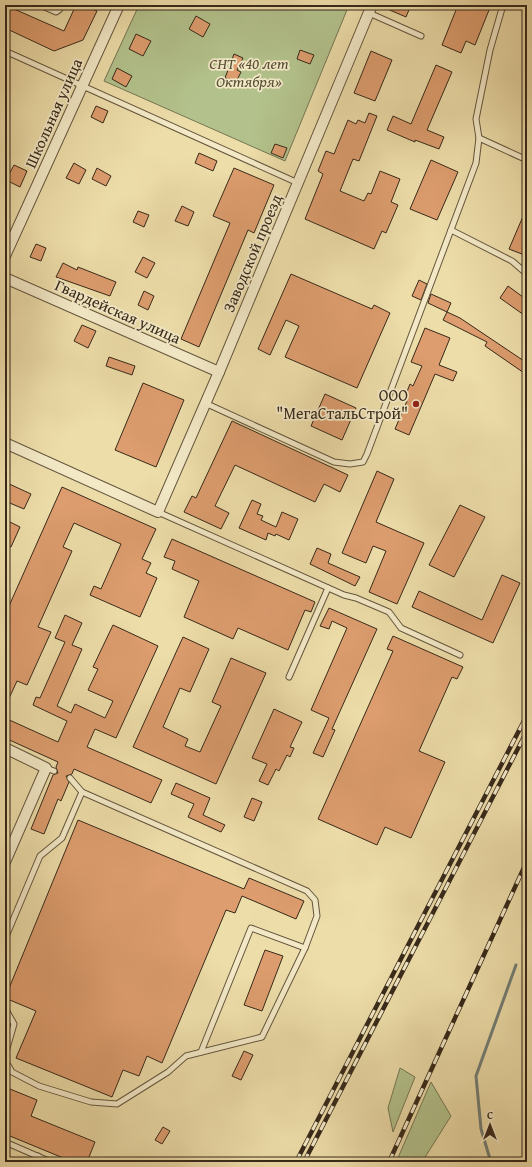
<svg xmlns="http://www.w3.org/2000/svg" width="532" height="1167" font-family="'Gentium Book Plus',serif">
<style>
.green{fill:#b3c28c;stroke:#757653}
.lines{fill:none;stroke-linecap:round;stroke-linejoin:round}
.stream{stroke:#747f76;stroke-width:3}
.building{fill:#dd9d6e;stroke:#37291a}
.service-casing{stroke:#64563e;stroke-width:7}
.minor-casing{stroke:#64563e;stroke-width:12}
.service{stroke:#f3e9c7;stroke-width:5}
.minor{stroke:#f3e9c7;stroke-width:10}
.rail-casing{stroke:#37291a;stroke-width:4.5}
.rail{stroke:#f3e9c7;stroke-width:3;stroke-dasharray:9;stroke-linecap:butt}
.poi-dot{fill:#8f2418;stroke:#f3e9c7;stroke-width:1.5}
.labels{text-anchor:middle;stroke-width:3.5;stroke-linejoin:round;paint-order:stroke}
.park-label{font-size:16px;font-style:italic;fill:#564f36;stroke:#f3e9c7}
.street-label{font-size:16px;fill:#37291a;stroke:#f3e9c7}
.poi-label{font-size:16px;fill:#37291a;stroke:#f3e9c7;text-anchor:end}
</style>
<rect width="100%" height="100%" fill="#eddda9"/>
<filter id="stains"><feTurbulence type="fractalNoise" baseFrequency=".005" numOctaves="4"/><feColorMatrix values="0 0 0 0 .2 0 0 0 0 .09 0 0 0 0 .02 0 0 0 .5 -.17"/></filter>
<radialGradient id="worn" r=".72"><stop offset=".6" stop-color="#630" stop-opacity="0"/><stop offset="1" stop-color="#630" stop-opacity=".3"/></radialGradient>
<!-- green -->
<g class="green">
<polygon points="139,5 349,5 285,161 104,81"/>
<polygon points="400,1068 415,1077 393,1132 388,1108"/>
<polygon points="431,1082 451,1116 422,1162 397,1160"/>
</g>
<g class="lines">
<!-- stream -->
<polyline class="stream" points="500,1162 490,1159 481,1129 476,1076 516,965"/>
</g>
<!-- building -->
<g class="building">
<polygon points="5,5 64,31 76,5 83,5 97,11 83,40 54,51 5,28"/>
<polygon points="378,5 411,5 406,17"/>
<polygon points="458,5 491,5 475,45 466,41 461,53 442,45"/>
<polygon points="196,16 210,24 203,37 189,29"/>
<polygon points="136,34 151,41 143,56 129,49"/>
<polygon points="300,50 314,55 310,64 297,59"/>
<polygon points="371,51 392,60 375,101 354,93"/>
<polygon points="234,54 243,58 237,70 241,72 236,82 225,78"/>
<polygon points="436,65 452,72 427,130 444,137 439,149 415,140 415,142 387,130 393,116 411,124"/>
<polygon points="117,68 132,76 126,87 112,79"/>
<polygon points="96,106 108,111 103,123 91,117"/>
<polygon points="369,113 377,116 359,161 353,159 340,191 364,201 368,193 371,194 380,171 400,179 391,202 398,205 386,233 382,231 374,249 305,219 323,174 318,171 326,151 334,154 348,120 356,124 358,120 365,123"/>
<polygon points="275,144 287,148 283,158 271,153"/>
<polygon points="199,153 217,161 213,171 195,163"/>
<polygon points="431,160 458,172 437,220 410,209"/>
<polygon points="74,163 86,170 79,184 66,178"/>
<polygon points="14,165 27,171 20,187 6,180"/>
<polygon points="97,168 111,176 106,186 92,179"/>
<polygon points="234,168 274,185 254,233 248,230 199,347 181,339 230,223 213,216"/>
<polygon points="182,206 194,212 188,226 175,221"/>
<polygon points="527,207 527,256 509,249"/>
<polygon points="138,211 149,215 144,227 133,222"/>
<polygon points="36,244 46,248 41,261 30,257"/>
<polygon points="143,257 155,263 147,278 135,272"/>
<polygon points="63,263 77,270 78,267 116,282 110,296 56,277"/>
<polygon points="291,274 372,309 374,305 390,313 357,388 285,357 299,326 286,320 270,355 258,349"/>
<polygon points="419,280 427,284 421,300 412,296"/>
<polygon points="508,286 527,300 527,311 524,315 500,298"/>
<polygon points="144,291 154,296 148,310 138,305"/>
<polygon points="431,294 451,303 447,312 428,303"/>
<polygon points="447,312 460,318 527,363 527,375 485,346 487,342 443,320"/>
<polygon points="82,325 96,331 88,348 74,341"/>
<polygon points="425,328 450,338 439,365 457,372 453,381 435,374 409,435 395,429 407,401 404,399 410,384 413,386 422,366 411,362"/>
<polygon points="109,357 135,366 132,375 106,366"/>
<polygon points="143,383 184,400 156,467 115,450"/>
<polygon points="325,394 356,408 342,440 311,426"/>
<polygon points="232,421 348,475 340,492 324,484 315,502 235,465 215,506 229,513 221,529 184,512 192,496 196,498"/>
<polygon points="377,471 394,479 376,522 424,543 397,604 369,592 386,551 373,546 366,563 342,553"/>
<polygon points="5,482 31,494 24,509 5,501"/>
<polygon points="62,487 156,529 142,559 151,563 146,573 157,578 140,617 90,595 94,586 101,589 121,544 74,523 63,547 72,551 38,627 51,632 27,685 17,681 5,707 5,615"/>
<polygon points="252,500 261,504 257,514 263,516 261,520 276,527 282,512 298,519 289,540 276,534 275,536 268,533 266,540 239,528"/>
<polygon points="460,505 485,517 454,577 429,565"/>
<polygon points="10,522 20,527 11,547 5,544 5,534"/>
<polygon points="172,539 315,602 311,612 305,610 288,650 238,628 233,639 184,617 199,581 172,569 175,561 164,557"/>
<polygon points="317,548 331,554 328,563 360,577 355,586 310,564"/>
<polygon points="502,575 520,583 493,643 412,607 419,591 482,620"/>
<polygon points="329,608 377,629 332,729 335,730 323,757 313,753 329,718 311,710 347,628 332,621 329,629 320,626"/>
<polygon points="65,615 82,623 72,645 82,649 57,706 71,713 75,704 105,718 113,701 88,690 98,669 93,667 113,625 158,646 116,738 95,729 87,747 162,780 151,803 74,769 72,774 66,776 69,782 61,801 58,799 44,834 31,829 53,775 58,773 56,767 58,762 5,738 5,718 58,742 67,721 33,705 36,697 40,698 65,642 55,638"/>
<polygon points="393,636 463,667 457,679 452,677 419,751 445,762 411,838 385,827 377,845 318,819 393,651 387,649"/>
<polygon points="183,637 209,649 190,692 180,688 163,727 188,739 185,746 200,752 221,706 212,702 231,658 266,673 216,784 133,747"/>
<polygon points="274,709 302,722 290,747 294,748 290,757 287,755 279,771 276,769 268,785 259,781 267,764 252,758"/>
<polygon points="176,783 210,798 203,815 225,825 221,832 188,817 194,804 171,794"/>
<polygon points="252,798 262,802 254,821 244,817"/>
<polygon points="78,820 244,889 249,878 304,901 296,919 242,896 235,913 226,910 162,1063 147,1056 139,1076 123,1070 112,1097 16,1058 36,1011 5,998"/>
<polygon points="265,950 283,956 262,1011 244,1005"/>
<polygon points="244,1051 253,1055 241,1080 232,1076"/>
<polygon points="5,1087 37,1100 31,1116 95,1142 87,1162 73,1162 5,1134"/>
<polygon points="163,1127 170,1131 162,1144 155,1140"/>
</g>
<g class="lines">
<defs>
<g id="service">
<polyline points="40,5 56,12 59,10 63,5"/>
<polyline points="369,13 421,36"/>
<polyline points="5,51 298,183"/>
<polyline points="479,138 527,160"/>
<polyline points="451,230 512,261 527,274"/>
<polyline points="205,403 334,462 350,464 363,462 367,454 476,163 479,138 476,119 490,50 503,5"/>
<polyline points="158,512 344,595 356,598 389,612 401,628 460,655"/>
<polyline points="289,677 328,588"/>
<polyline points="46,768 54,771"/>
<polyline points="5,939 40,856 62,838 82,792"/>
<polyline points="5,1008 14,1024 5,1055"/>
<polyline points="201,1052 251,928 305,948"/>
<polyline points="5,1060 12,1072 39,1086 91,1102 117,1104 168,1072 186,1056 262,1037 305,948 317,916 315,900 307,891 82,792 70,778"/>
<polyline points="5,1142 51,1162"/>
<polyline points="35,1162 38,1156"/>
</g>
<g id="minor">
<polyline points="5,256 119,5"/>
<polyline points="5,278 219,372"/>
<polyline points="5,443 158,512 219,372 372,5"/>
<polyline points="5,748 46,768 5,862"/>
</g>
</defs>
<!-- service casing -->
<use href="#service" class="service-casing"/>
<!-- minor casing -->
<use href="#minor" class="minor-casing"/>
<!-- service -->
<use href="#service" class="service"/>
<!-- minor -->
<use href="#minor" class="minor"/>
<defs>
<g id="rail">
<polyline points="296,1162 527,715"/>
<polyline points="304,1162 527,731"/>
<polyline points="389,1162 527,861"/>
</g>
</defs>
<!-- rail casing -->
<use href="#rail" class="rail-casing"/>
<!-- rail -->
<use href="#rail" class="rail"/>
</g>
<!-- markers -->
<circle class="poi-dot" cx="416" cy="404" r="4"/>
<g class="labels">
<!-- park labels -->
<g class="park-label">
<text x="249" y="69">СНТ «40 лет<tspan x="249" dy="18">Октября»</tspan></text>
</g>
<!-- street labels -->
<g class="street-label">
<text transform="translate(53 113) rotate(-66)" y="6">Школьная улица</text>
<text transform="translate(252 253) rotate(-67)" y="6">Заводской проезд</text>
<text transform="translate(118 311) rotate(24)" y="6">Гвардейская улица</text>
</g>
<!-- poi labels -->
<g class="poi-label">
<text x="408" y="401">ООО<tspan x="408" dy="18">"МегаСтальСтрой"</tspan></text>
</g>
</g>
<!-- margin -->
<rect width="532" height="1167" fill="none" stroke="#eddda9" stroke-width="20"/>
<rect x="6" y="6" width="520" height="1155" fill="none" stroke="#37291a" stroke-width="2"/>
<rect x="10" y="10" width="512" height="1147" fill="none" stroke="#37291a"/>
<!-- north arrow -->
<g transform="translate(490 1125)" stroke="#f3e9c7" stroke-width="3" paint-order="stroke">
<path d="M0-3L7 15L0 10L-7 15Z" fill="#37291a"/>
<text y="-6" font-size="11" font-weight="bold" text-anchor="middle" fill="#37291a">С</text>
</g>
<rect width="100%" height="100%" filter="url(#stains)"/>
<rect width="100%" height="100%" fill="url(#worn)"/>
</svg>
